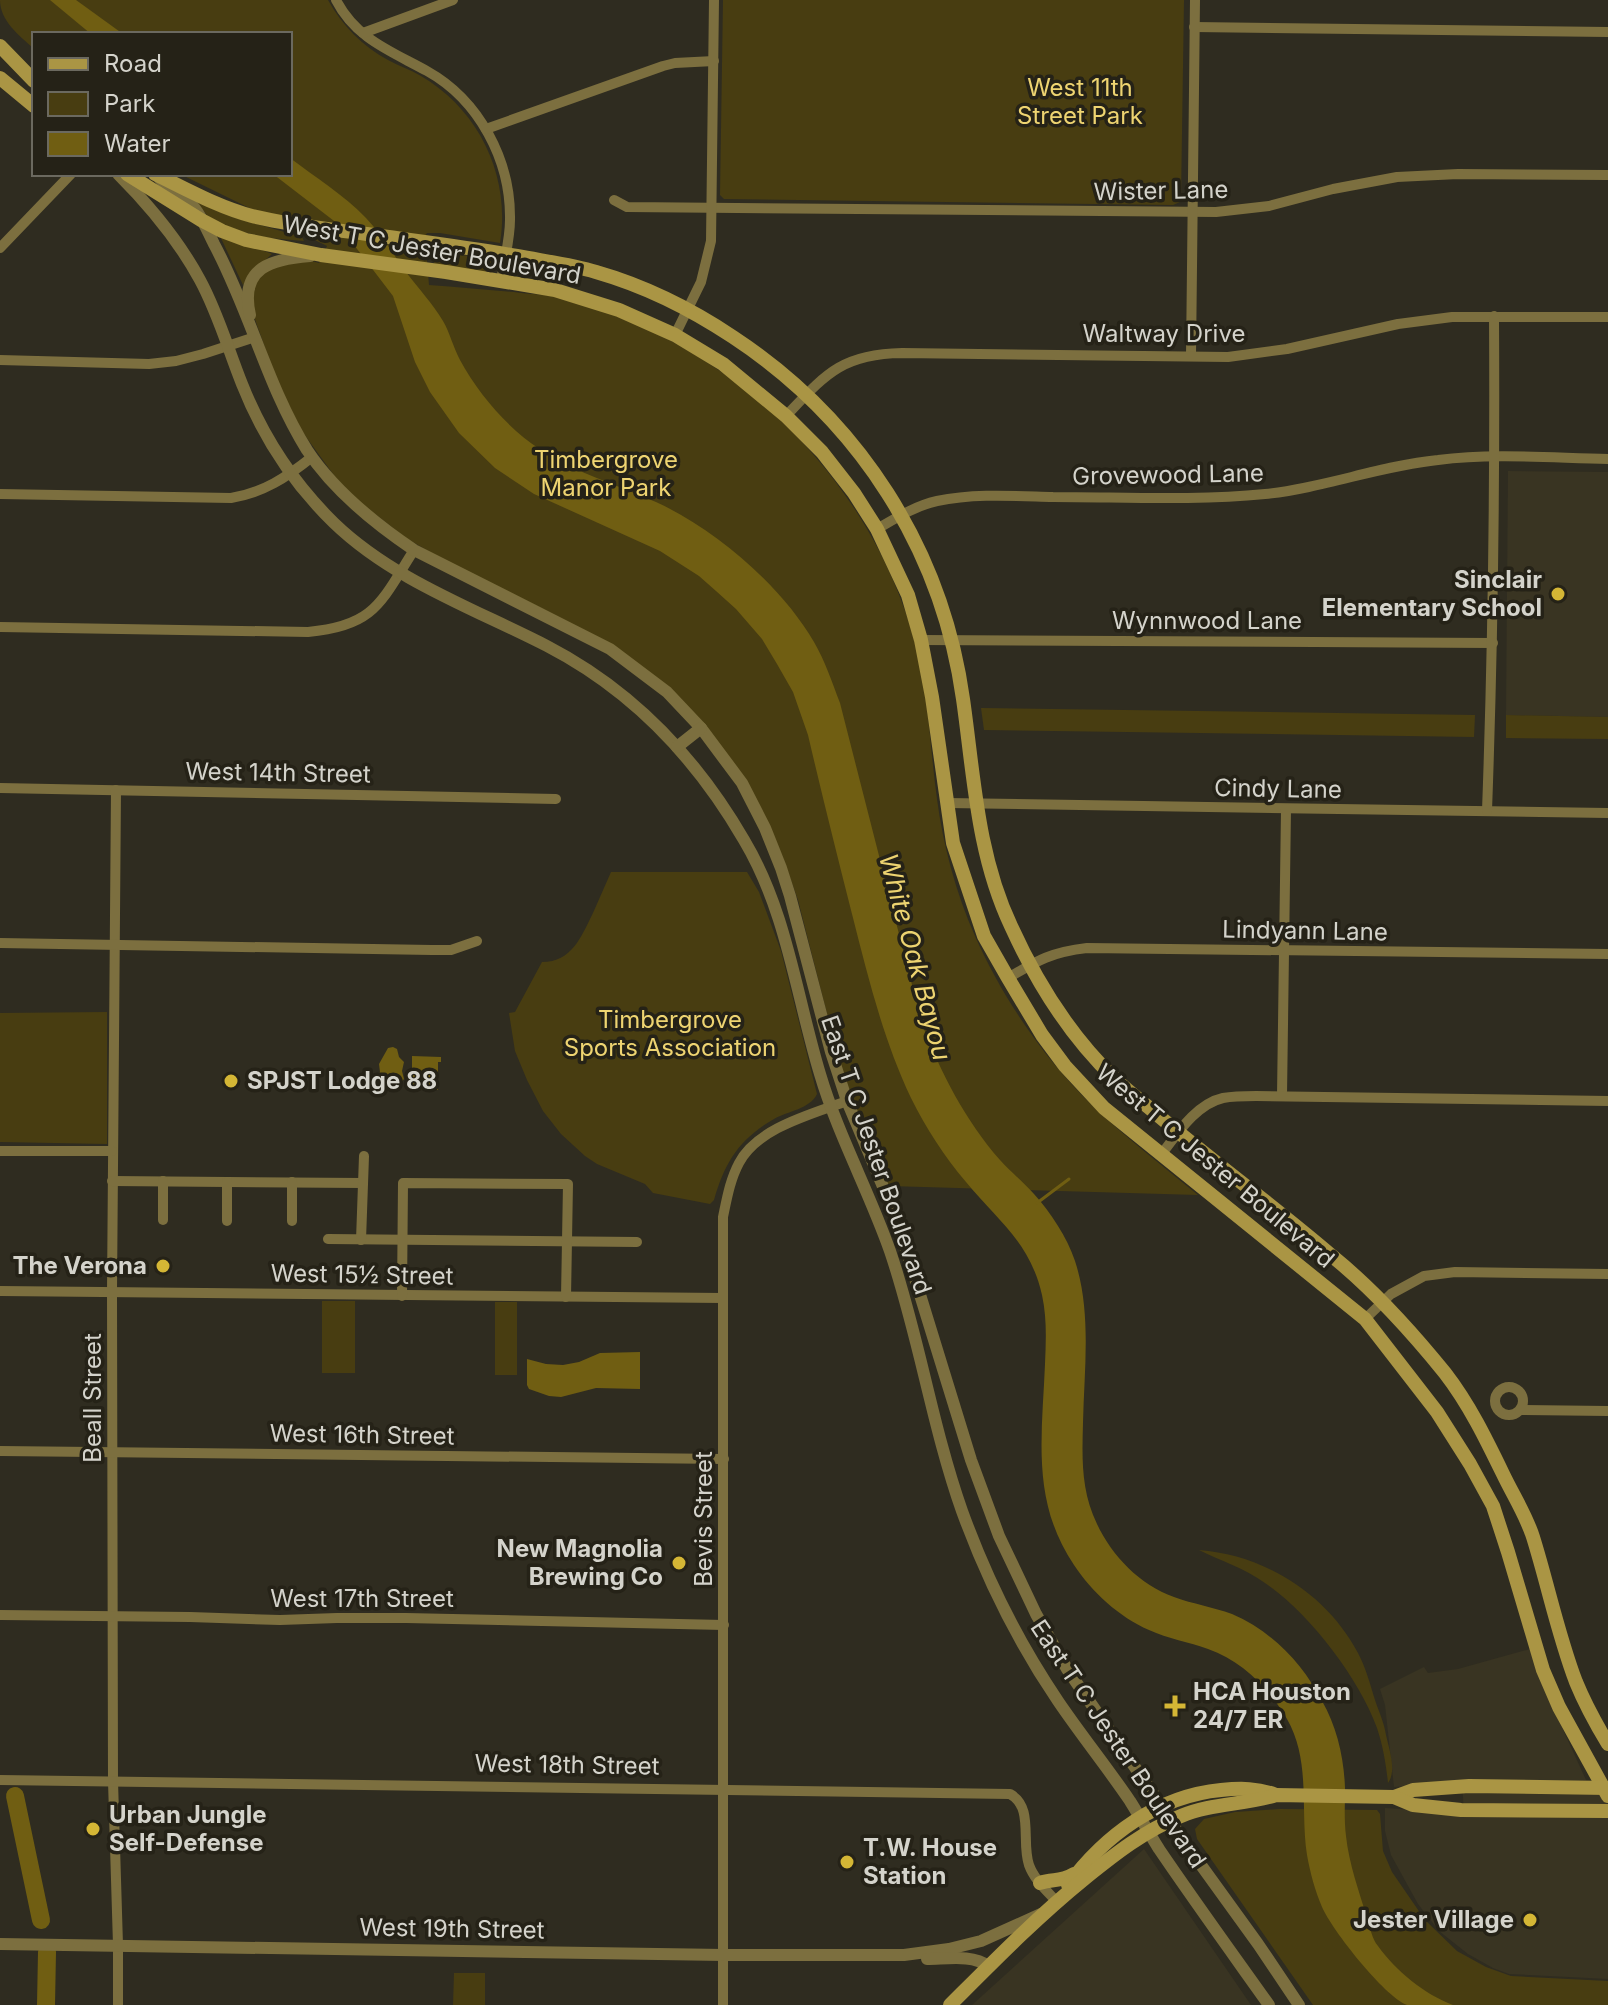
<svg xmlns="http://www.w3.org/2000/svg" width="1608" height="2005" font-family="Inter,sans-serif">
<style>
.built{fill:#393422}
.green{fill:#483d11}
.water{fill:#705e12}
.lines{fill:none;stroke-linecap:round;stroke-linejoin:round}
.stream{stroke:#705e12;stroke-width:3}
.river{stroke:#705e12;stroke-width:18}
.minor{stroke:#7c6f3f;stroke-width:10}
.tertiary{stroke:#7c6f3f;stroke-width:12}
.secondary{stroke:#aa9544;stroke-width:14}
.poi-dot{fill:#d4b635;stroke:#252217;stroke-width:3}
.labels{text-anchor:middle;stroke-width:7;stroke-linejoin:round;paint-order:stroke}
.park-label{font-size:24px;fill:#eed471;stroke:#252217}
.street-label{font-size:24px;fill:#d4d3cb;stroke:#252217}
.poi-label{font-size:24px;font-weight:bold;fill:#d4d3cb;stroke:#252217;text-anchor:end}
.water-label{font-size:26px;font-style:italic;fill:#edd370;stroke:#252217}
</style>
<rect width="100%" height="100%" fill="#2f2c20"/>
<!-- built -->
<g class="built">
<polygon points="1508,471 1608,472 1608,717 1506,715"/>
<polygon points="1530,1649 1539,1677 1586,1780 1608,1781 1608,1979 1509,1974 1493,1968 1468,1954 1439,1931 1418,1904 1391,1855 1385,1831 1385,1808 1464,1813 1462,1782 1394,1787 1385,1705 1380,1689 1424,1667 1428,1673 1458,1669"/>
<polygon points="1144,1849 1251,2005 972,2005"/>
</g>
<!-- green -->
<g class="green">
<path d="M0 0H328C342 25 362 46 388 60 399 66 411 70 421 76 479 110 511 176 500 243L440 233H427L425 236 429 285C457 287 485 290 514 292 526 294 540 294 552 296 584 302 615 315 645 328 777 389 881 508 917 650 929 699 930 749 937 799 943 845 956 893 975 936 1003 999 1044 1059 1094 1107 1126 1138 1163 1166 1198 1195L889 1186 854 1105 839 1061 798 900 782 855 716 739 590 633 435 555 406 538 362 504 336 478 301 430 277 382 251 308 256 281 274 265 312 261 319 263 327 246 180 174H290V34H34V49C19 35 0 21 0 0Z"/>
<polygon points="723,0 1184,0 1181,198 1180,202 1173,205 724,199 720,195"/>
<polygon points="198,203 239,219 302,237 304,241 269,238 239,231 209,218"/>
<polygon points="220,236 270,253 272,254 251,273 243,285"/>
<polygon points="431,251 484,258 493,262 495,268 484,272 435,265"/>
<polygon points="981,708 1475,715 1474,737 984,730"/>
<polygon points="1506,715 1608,717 1608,739 1506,738"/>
<path d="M611 872H747L759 892 781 951 817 1094C810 1109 788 1111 774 1119 739 1139 725 1162 714 1200L710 1204 653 1193 645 1184 597 1164 585 1156 561 1134 543 1111 527 1080 515 1051 509 1013 515 1012 542 962C572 962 581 937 593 913 599 899 605 886 611 872Z"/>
<polygon points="107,1012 107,1144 0,1142 0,1013"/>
<rect x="322" y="1301" width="33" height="72"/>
<rect x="495" y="1302" width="22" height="73"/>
<path d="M1199 1550C1265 1555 1327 1594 1358 1653 1366 1668 1370 1684 1375 1700 1379 1712 1384 1722 1386 1735 1389 1749 1397 1771 1388 1783 1386 1764 1383 1746 1377 1728 1359 1678 1309 1613 1265 1583 1244 1568 1221 1561 1199 1550Z"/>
<polygon points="1280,1809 1377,1810 1380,1814 1383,1851 1392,1872 1425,1920 1457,1951 1486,1967 1511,1976 1608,1981 1608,2005 1313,2005 1197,1839 1195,1829 1204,1819 1235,1812"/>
<polygon points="454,1973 485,1973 485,2005 453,2005"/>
</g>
<!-- water -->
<g class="water">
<polygon points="50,0 76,0 123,34 91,34"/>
<path d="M290 158C315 177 344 195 366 218 381 234 393 254 406 272 418 288 433 304 443 321 450 333 453 347 460 360 474 386 494 411 516 431 556 467 608 481 656 502 715 529 781 585 814 642 825 661 832 682 840 703L922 1024C941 1073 965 1120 1000 1160 1011 1172 1023 1182 1034 1194 1051 1213 1067 1237 1075 1261 1092 1313 1084 1370 1083 1423 1082 1459 1081 1491 1097 1524 1112 1556 1140 1585 1174 1597 1193 1604 1213 1607 1232 1614 1272 1631 1303 1664 1322 1701 1337 1727 1344 1758 1345 1788 1345 1804 1344 1820 1346 1836 1349 1864 1359 1891 1367 1918 1370 1927 1372 1939 1378 1946 1396 1971 1424 1994 1453 2005 1443 2005 1415 2005 1407 2005 1384 1996 1332 1930 1322 1907 1315 1891 1310 1872 1307 1855 1300 1809 1311 1761 1287 1719 1269 1688 1242 1661 1208 1649 1189 1642 1168 1639 1149 1630 1119 1617 1092 1592 1074 1565 1031 1501 1042 1437 1045 1364 1046 1341 1047 1318 1042 1295 1030 1242 998 1221 966 1182 944 1156 926 1128 911 1098 883 1039 868 977 852 914 837 855 822 795 808 735L793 692 777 664 762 639 736 609 716 591 699 576 660 551 534 494 495 468 459 433 430 392 415 362 393 296 338 224 273 174H290Z"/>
<path d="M393 1047 397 1049 399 1057 404 1062 402 1071 404 1079 397 1087C389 1087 379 1088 377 1079L380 1072 379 1064 388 1048Z"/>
<polygon points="412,1056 441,1057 441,1062 438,1062 438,1090 412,1090"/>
<polygon points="640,1352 640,1389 596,1388 561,1397 549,1396 529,1389 527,1385 527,1359 546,1364 563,1365 579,1362 600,1353"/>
</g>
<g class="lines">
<!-- stream -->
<polyline class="stream" points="1037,1203 1069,1179"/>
<!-- river -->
<g class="river">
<polyline points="15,1796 41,1920"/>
<polyline points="46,2005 47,1952"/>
</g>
<!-- minor -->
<g class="minor">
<path d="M336 0C356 39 391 51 427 71 479 100 511 160 510 220 510 240 504 261 501 281"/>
<polyline points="1194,27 1608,32"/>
<polyline points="363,33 453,0"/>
<polyline points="486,129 663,66 675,63 714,61"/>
<polyline points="614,200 627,207 1216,212 1269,206 1333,189 1397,177 1458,174 1608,175"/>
<polyline points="0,248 71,174"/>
<polyline points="675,335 701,282 711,241 714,0"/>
<polyline points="1191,356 1195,0"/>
<polyline points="0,360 149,364 176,361 203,354 255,337"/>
<path d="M786 416C825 375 841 354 902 353L1228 357 1287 349 1398 324 1452 317H1608"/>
<path d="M0 494 231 498C263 493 287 477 312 457"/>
<path d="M877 529C896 518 915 506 937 501 975 493 1015 496 1053 497 1123 497 1195 501 1265 494 1324 488 1379 466 1438 460 1494 453 1552 458 1608 459"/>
<path d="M0 627 308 632C375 626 381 602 414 550"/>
<polyline points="921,640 1493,643"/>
<polyline points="0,788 556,799"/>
<polyline points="116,790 112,1292 113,1781 118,1945 118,2005"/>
<polyline points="947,803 1608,813"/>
<path d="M1487 811C1493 646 1495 482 1494 316"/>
<polyline points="0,943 432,950 451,950 477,941"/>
<path d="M1008 978C1038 960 1052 952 1087 948L1608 954"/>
<polyline points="1282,1096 1286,809"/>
<polyline points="0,1151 112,1151"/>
<path d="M1161 1155C1177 1134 1196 1104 1223 1098 1234 1096 1246 1096 1256 1096L1608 1101"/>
<polyline points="112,1181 363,1183"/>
<polyline points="163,1181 163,1220"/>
<polyline points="227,1221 227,1182"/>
<polyline points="292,1221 292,1182"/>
<polyline points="328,1239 637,1242"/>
<polyline points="361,1240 364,1156"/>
<polyline points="0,1291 723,1298"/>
<polyline points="402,1296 403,1183 568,1184 566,1297"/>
<polyline points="1365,1319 1391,1294 1424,1276 1455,1272 1608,1274"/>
<circle cx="1509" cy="1401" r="14"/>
<polyline points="1520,1410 1608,1411"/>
<polyline points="0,1451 724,1459"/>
<polyline points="0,1615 190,1617 280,1620 337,1618 406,1618 724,1625"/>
<path d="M0 1780 1010 1794C1034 1807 1021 1842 1029 1865 1034 1879 1046 1890 1056 1901"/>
<path d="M723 2005V1217C727 1198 730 1180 739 1163 757 1128 812 1114 847 1101"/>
</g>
<!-- tertiary -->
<g class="tertiary">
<path d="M118 174C149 205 179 241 200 280 218 313 228 349 242 384 263 437 294 484 334 523 393 580 475 609 547 646 632 690 697 759 744 840 787 912 796 995 820 1074 838 1135 869 1191 890 1251 919 1336 932 1426 962 1511 986 1577 1018 1642 1058 1701 1081 1735 1107 1767 1130 1801 1140 1817 1149 1833 1159 1849 1195 1902 1232 1953 1269 2005"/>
<path d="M160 179C166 184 172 191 178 196 182 198 186 199 189 202 200 212 207 230 214 244 250 311 267 386 307 450 334 491 374 523 414 550L610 649 667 692 701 728 742 783 765 828 781 868 790 896 831 1052 847 1101 897 1220 971 1460 999 1536 1036 1614 1067 1669 1161 1805 1180 1836 1258 1944 1299 2005"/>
<path d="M250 315C239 267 272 259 310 256"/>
<polyline points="677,747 701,728"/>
<polyline points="0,1944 724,1955 904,1955 949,1949 981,1941 1041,1914"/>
<path d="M927 1959C946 1959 973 1954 988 1966"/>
</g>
<!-- secondary -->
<g class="secondary">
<polyline points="0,46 34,81"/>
<polyline points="0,78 34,106"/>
<polyline points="127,174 201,220 222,231 246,240 321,255 446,272 555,290 619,310 675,335 723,364 786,416 822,452 854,493 877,529 908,595 921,640 932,697 953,843 984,936 1008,978 1042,1035 1065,1066 1104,1108 1365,1319 1437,1412 1470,1464 1493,1506 1508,1552 1543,1670 1559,1707 1608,1796"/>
<path d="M155 174C186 189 218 207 252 216 289 225 328 229 367 234 417 241 467 247 517 256 543 261 570 264 596 272 645 286 691 309 733 337 859 420 942 549 963 699 974 776 977 854 1011 926 1036 981 1071 1037 1115 1079 1129 1092 1145 1104 1160 1117 1216 1164 1276 1208 1332 1256 1374 1290 1411 1331 1445 1373 1469 1404 1486 1439 1503 1474 1513 1495 1526 1515 1533 1537 1548 1585 1558 1635 1576 1682 1585 1704 1596 1724 1608 1744"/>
<polyline points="1394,1797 1413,1790 1469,1786 1608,1788"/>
<path d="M1040 1883C1053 1878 1059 1883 1074 1874"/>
<path d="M1068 1885C1105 1835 1158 1796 1221 1790 1241 1788 1258 1788 1276 1795"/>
<path d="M950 2005C993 1962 1036 1918 1084 1879 1115 1854 1144 1831 1181 1816 1211 1803 1245 1805 1276 1795L1394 1797 1413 1805 1461 1810 1608 1811"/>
</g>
</g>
<!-- markers -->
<g class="poi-dot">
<circle cx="1558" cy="594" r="8"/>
<circle cx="231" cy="1081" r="8"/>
<circle cx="163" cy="1266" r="8"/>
<circle cx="679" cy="1563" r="8"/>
<path d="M1171 1694h8v8h8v8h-8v8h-8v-8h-8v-8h8z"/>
<circle cx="93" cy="1829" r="8"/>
<circle cx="847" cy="1862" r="8"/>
<circle cx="1530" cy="1920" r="8"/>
</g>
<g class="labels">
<!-- park labels -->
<g class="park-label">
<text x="1080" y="96">West 11th<tspan x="1080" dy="28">Street Park</tspan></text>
<text x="606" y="468">Timbergrove<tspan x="606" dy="28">Manor Park</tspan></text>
<text x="670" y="1028">Timbergrove<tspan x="670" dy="28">Sports Association</tspan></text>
</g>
<!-- street labels -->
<g class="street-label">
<text transform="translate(1161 191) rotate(-1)" y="8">Wister Lane</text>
<text transform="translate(432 250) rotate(10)" y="8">West T C Jester Boulevard</text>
<text x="1164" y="342">Waltway Drive</text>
<text transform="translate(1168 475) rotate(-1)" y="8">Grovewood Lane</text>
<text x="1207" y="629">Wynnwood Lane</text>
<text transform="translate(278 773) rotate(1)" y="8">West 14th Street</text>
<text transform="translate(1278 789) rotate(1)" y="8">Cindy Lane</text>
<text transform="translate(1305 931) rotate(1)" y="8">Lindyann Lane</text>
<text transform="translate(876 1155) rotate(71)" y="8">East T C Jester Boulevard</text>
<text transform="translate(1215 1166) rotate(40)" y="8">West T C Jester Boulevard</text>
<text transform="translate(362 1275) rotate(1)" y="8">West 15½ Street</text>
<text transform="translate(93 1398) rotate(-90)" y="8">Beall Street</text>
<text transform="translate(362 1435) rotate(1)" y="8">West 16th Street</text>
<text transform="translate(704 1519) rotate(-90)" y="8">Bevis Street</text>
<text x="362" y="1607">West 17th Street</text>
<text transform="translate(1118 1744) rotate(56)" y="8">East T C Jester Boulevard</text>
<text transform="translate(567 1765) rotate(1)" y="8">West 18th Street</text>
<text transform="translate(452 1929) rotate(1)" y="8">West 19th Street</text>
</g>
<!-- poi labels -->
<g class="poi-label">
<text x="1542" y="588">Sinclair<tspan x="1542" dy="28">Elementary School</tspan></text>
<text x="247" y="1089" text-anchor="start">SPJST Lodge 88</text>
<text x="147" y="1274">The Verona</text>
<text x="663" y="1557">New Magnolia<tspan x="663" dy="28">Brewing Co</tspan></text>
<text x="1193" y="1700" text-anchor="start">HCA Houston<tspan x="1193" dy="28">24/7 ER</tspan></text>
<text x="109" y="1823" text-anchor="start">Urban Jungle<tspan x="109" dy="28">Self-Defense</tspan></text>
<text x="863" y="1856" text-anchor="start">T.W. House<tspan x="863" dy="28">Station</tspan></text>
<text x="1514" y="1928">Jester Village</text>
</g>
<!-- water labels -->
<g class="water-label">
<text transform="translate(915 957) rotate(75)" y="9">White Oak Bayou</text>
</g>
</g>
<!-- legend -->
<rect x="32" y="32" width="260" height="144" fill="#252217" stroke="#6b695f" stroke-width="2"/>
<rect x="48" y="58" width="40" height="12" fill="#aa9544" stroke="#6b695f" stroke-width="2"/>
<text x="104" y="72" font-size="24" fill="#d4d3cb">Road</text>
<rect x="48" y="92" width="40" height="24" fill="#483d11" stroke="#6b695f" stroke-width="2"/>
<text x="104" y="112" font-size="24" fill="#d4d3cb">Park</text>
<rect x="48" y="132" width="40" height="24" fill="#705e12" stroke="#6b695f" stroke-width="2"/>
<text x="104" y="152" font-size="24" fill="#d4d3cb">Water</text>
</svg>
